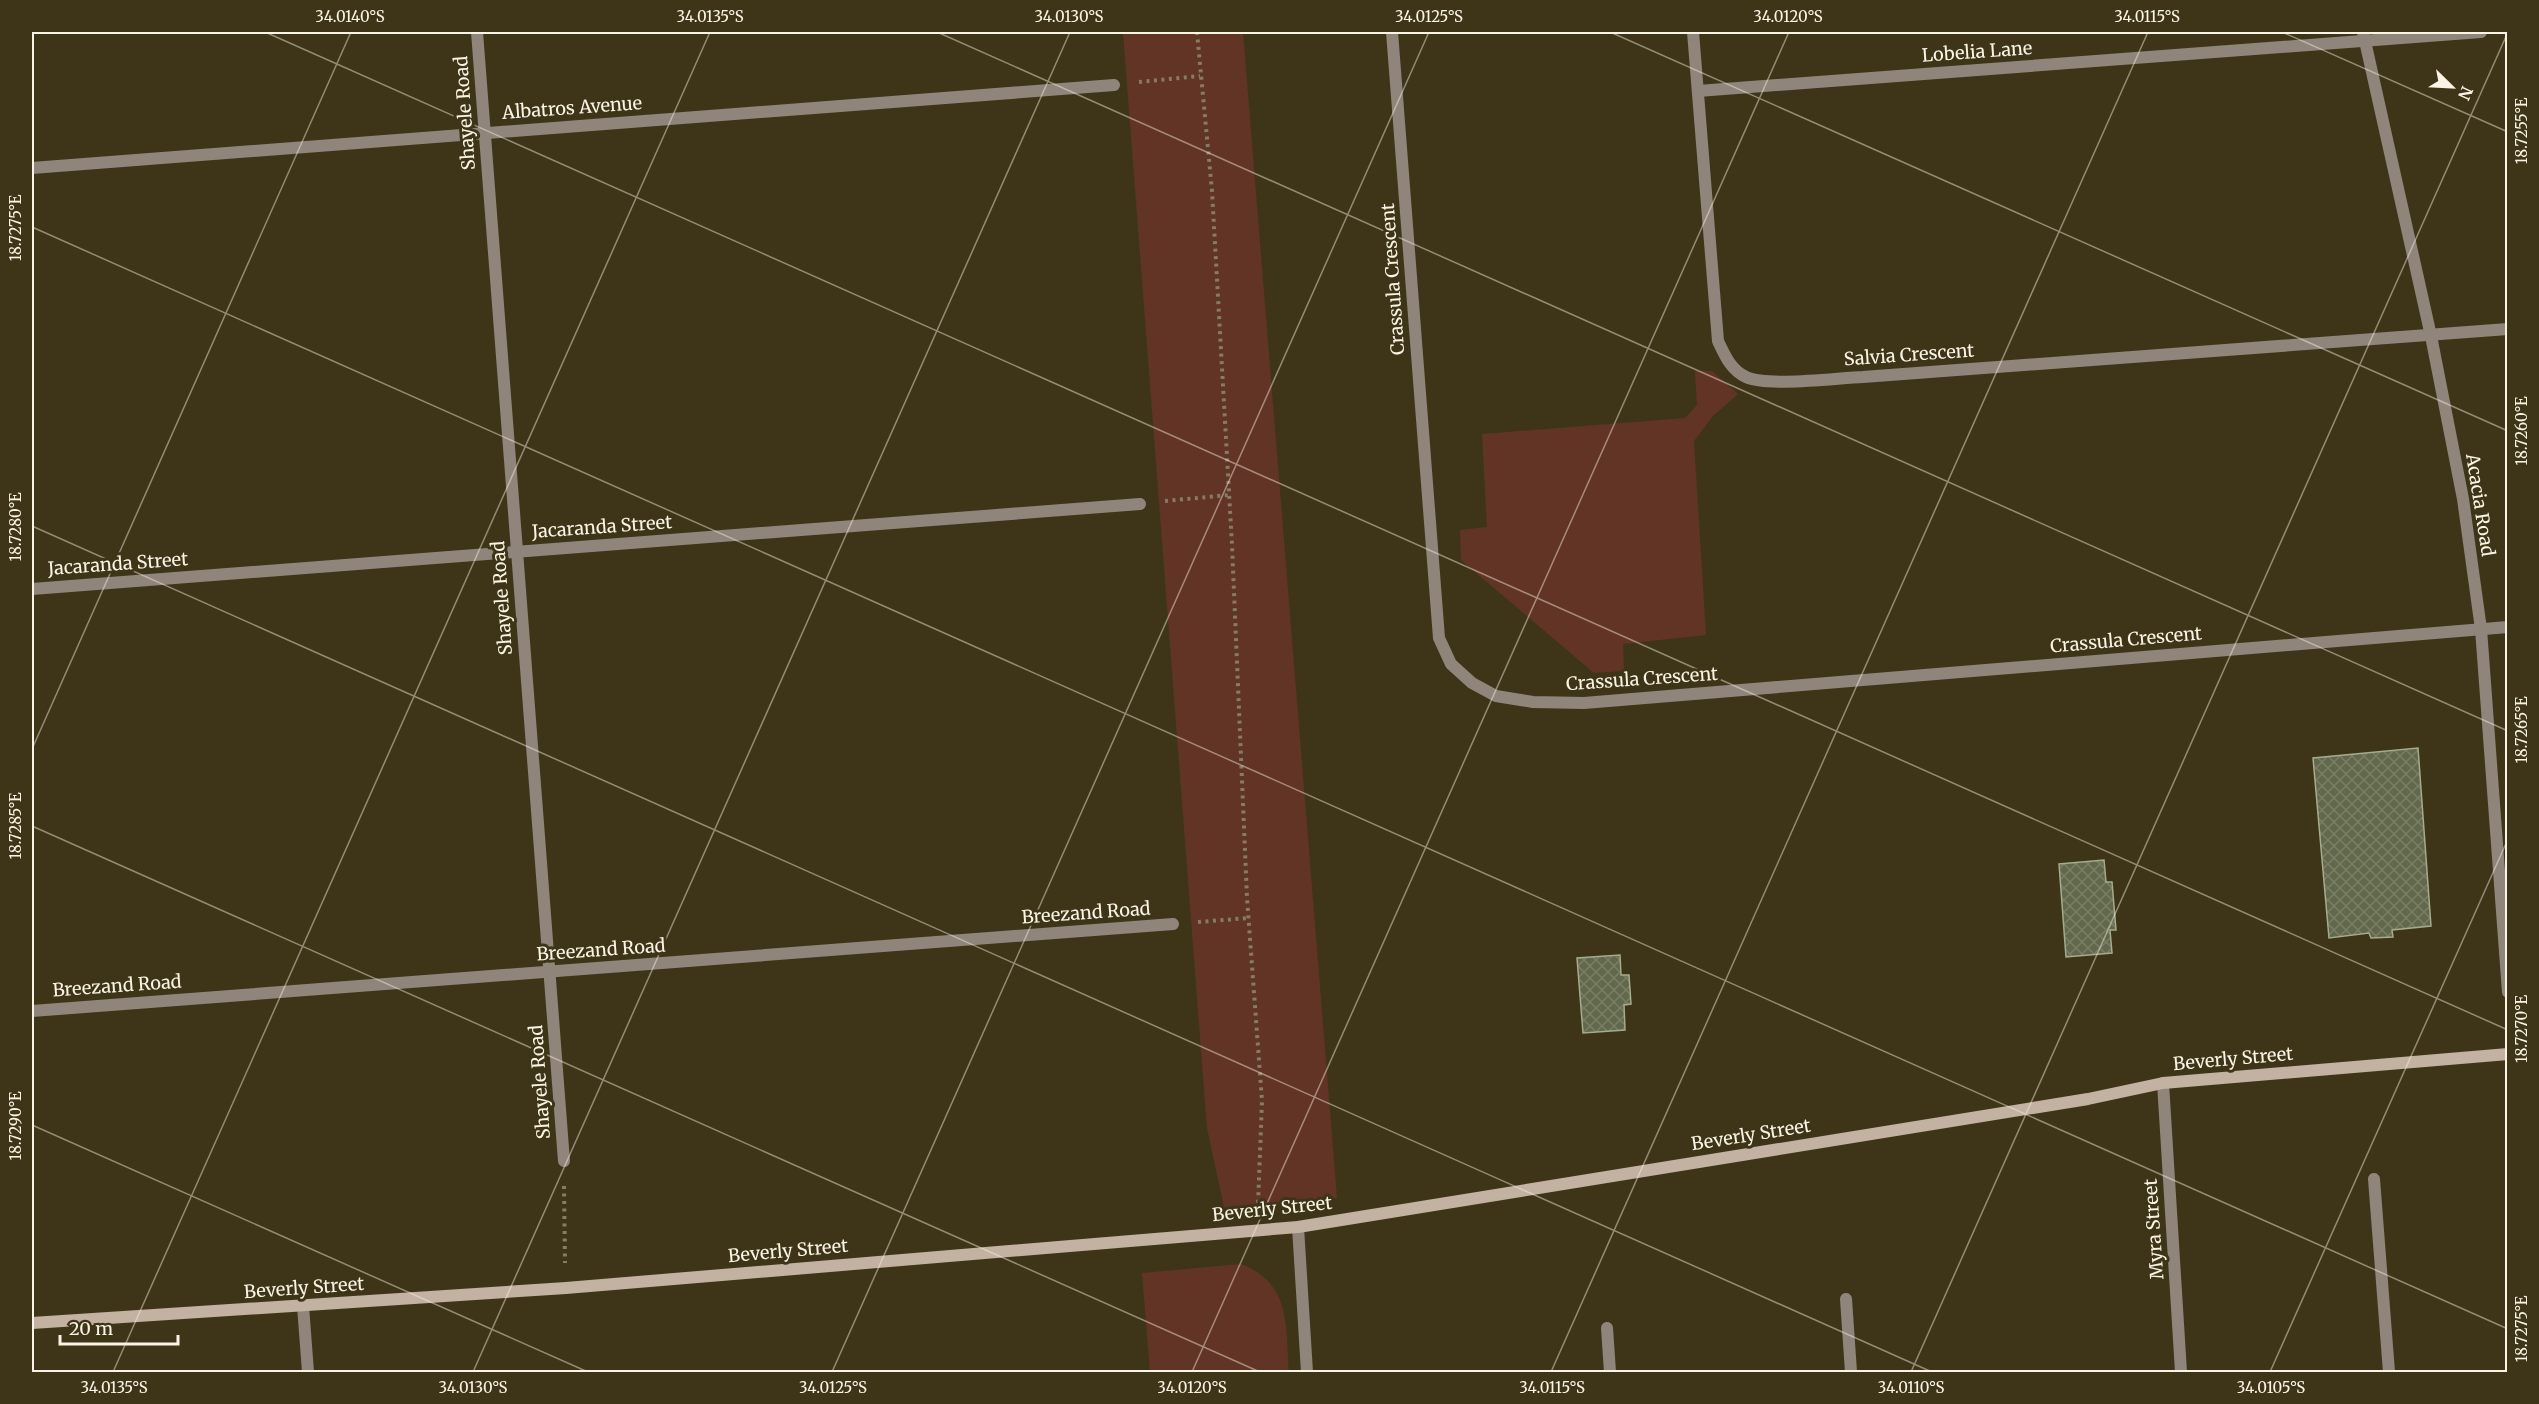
<svg xmlns="http://www.w3.org/2000/svg" width="2539" height="1404" font-family="Merriweather,serif">
<style>
.grass{fill:#623426}
.building{fill:url(#building-cross-hatch);stroke:#a5ac8d;stroke-width:1.5}
.lines{fill:none;stroke-linecap:round;stroke-linejoin:round}
.path{stroke:#847c64;stroke-width:4;stroke-dasharray:3 4.5;stroke-linecap:butt}
.street{stroke:#90857b;stroke-width:12}
.secondary{stroke:#c3b1a1;stroke-width:12}
.ticks{fill:none;stroke:#faf4e4;stroke-width:1.5;stroke-opacity:0.45}
.labels{text-anchor:middle;stroke-width:6;stroke-linejoin:round;paint-order:stroke}
.street-label{font-size:18px;fill:#faf4e4;stroke:#3e3519}
.neatline{fill:none;stroke:#faf4e4;stroke-width:2}
.ticks-label{font-size:15px;text-anchor:middle;fill:#faf4e4}
</style>
<defs>
<pattern id="building-cross-hatch" width="8" height="8" patternUnits="userSpaceOnUse" patternTransform="scale(1.5)"><rect width="8" height="8" fill="#62684b"/><path d="M0 0l8 8M0 8l8-8" fill="none" stroke="#797e65"/></pattern>
</defs>
<rect width="100%" height="100%" fill="#3e3519"/>
<!-- grass -->
<g class="grass">
<polygon points="1123,32 1243,32 1337,1198 1225,1212 1207,1128"/>
<polygon points="1695,371 1712,371 1738,394 1713,416 1694,441 1706,635 1623,644 1624,671 1594,673 1461,560 1460,530 1487,527 1482,434 1685,418 1697,405"/>
<path d="M1241 1264C1292 1284 1285 1326 1289 1372H1150L1142 1273Z"/>
</g>
<!-- building -->
<g class="building">
<polygon points="2418,748 2431,926 2392,930 2393,937 2371,938 2369,933 2329,938 2313,758"/>
<polygon points="2104,860 2106,882 2112,882 2116,930 2110,930 2112,953 2066,957 2059,864"/>
<polygon points="1620,955 1621,975 1629,975 1631,1004 1624,1005 1625,1030 1583,1033 1577,958"/>
</g>
<g class="lines">
<!-- path -->
<g class="path">
<polyline points="1197,32 1212,191 1232,545 1247,898 1262,1101 1258,1205"/>
<polyline points="1139,82 1200,76"/>
<polyline points="1165,501 1229,495"/>
<polyline points="1198,922 1249,918"/>
<polyline points="564,1186 565,1263"/>
</g>
<!-- street -->
<g class="street">
<polyline points="477,32 564,1161"/>
<polyline points="1392,32 1439,638 1451,664 1472,683 1496,696 1533,702 1584,703 2508,627"/>
<path d="M1693 32 1718 341C1725 356 1731 370 1746 377 1768 387 1836 378 1863 377L2508 329"/>
<polyline points="2363,32 2431,336 2463,499 2481,629 2508,992"/>
<polyline points="1698,91 2481,32"/>
<polyline points="32,168 1114,85"/>
<polyline points="32,589 1140,504"/>
<polyline points="32,1011 1173,924"/>
<polyline points="2163,1083 2181,1372"/>
<polyline points="2374,1179 2389,1372"/>
<polyline points="1298,1227 1307,1372"/>
<polyline points="1846,1299 1851,1372"/>
<polyline points="303,1306 308,1372"/>
<polyline points="1607,1328 1610,1372"/>
</g>
<!-- secondary -->
<polyline class="secondary" points="32,1323 566,1288 1298,1227 2088,1099 2163,1083 2508,1054"/>
</g>
<!-- ticks -->
<path class="ticks" d="M265 32 2508 1030M937 32 2508 731M1610 32 2508 431M2282 32 2508 132M32 227 2508 1329M32 526 1932 1372M32 749 351 32M32 826 1260 1372M32 1125 588 1372M113 1372 710 32M473 1372 1070 32M832 1372 1429 32M1192 1372 1789 32M1551 1372 2148 32M1911 1372 2508 32M2270 1372 2508 839"/>
<g class="labels">
<!-- street labels -->
<g class="street-label">
<text transform="translate(1977 52) rotate(-4)" y="6">Lobelia Lane</text>
<text transform="translate(572 108) rotate(-4)" y="6">Albatros Avenue</text>
<text transform="translate(465 113) rotate(-94)" y="6">Shayele Road</text>
<text transform="translate(1393 279) rotate(-94)" y="6">Crassula Crescent</text>
<text transform="translate(1909 355) rotate(-4)" y="6">Salvia Crescent</text>
<text transform="translate(2480 505) rotate(81)" y="6">Acacia Road</text>
<text transform="translate(602 527) rotate(-4)" y="6">Jacaranda Street</text>
<text transform="translate(118 564) rotate(-4)" y="6">Jacaranda Street</text>
<text transform="translate(502 598) rotate(-94)" y="6">Shayele Road</text>
<text transform="translate(2126 640) rotate(-5)" y="6">Crassula Crescent</text>
<text transform="translate(1642 679) rotate(-4)" y="6">Crassula Crescent</text>
<text transform="translate(1086 913) rotate(-4)" y="6">Breezand Road</text>
<text transform="translate(601 950) rotate(-4)" y="6">Breezand Road</text>
<text transform="translate(117 986) rotate(-4)" y="6">Breezand Road</text>
<text transform="translate(2233 1059) rotate(-5)" y="6">Beverly Street</text>
<text transform="translate(540 1082) rotate(-94)" y="6">Shayele Road</text>
<text transform="translate(1751 1135) rotate(-9)" y="6">Beverly Street</text>
<text transform="translate(1272 1209) rotate(-6)" y="6">Beverly Street</text>
<text transform="translate(2154 1229) rotate(-94)" y="6">Myra Street</text>
<text transform="translate(788 1251) rotate(-5)" y="6">Beverly Street</text>
<text transform="translate(304 1288) rotate(-4)" y="6">Beverly Street</text>
</g>
</g>
<!-- border -->
<rect width="2539" height="1404" fill="none" stroke="#3e3519" stroke-width="66"/>
<!-- north arrow -->
<g transform="translate(2452 87) rotate(114)" stroke="#3e3519" stroke-width="4.5" paint-order="stroke">
<path d="M0-4.5L10 22L0 15L-10 22Z" fill="#faf4e4"/>
<text y="-9" font-size="16" font-weight="bold" text-anchor="middle" fill="#faf4e4">N</text>
</g>
<!-- scale -->
<path d="M60 1335v9h118v-9" fill="none" stroke="#faf4e4" stroke-width="3"/>
<text x="69" y="1335" font-size="18" fill="#faf4e4" stroke="#3e3519" stroke-width="4.5" paint-order="stroke">20 m</text>
<rect x="33" y="33" width="2473" height="1338" class="neatline"/>
<g class="ticks-label">
<text x="350" y="22">34.0140°S</text>
<text x="710" y="22">34.0135°S</text>
<text x="1069" y="22">34.0130°S</text>
<text x="1429" y="22">34.0125°S</text>
<text x="1788" y="22">34.0120°S</text>
<text x="2147" y="22">34.0115°S</text>
<text transform="translate(2522 131) rotate(-90)" y="5">18.7255°E</text>
<text transform="translate(16 228) rotate(-90)" y="5">18.7275°E</text>
<text transform="translate(2522 431) rotate(-90)" y="5">18.7260°E</text>
<text transform="translate(16 527) rotate(-90)" y="5">18.7280°E</text>
<text transform="translate(2522 730) rotate(-90)" y="5">18.7265°E</text>
<text transform="translate(16 826) rotate(-90)" y="5">18.7285°E</text>
<text transform="translate(2522 1029) rotate(-90)" y="5">18.7270°E</text>
<text transform="translate(16 1126) rotate(-90)" y="5">18.7290°E</text>
<text transform="translate(2522 1329) rotate(-90)" y="5">18.7275°E</text>
<text x="114" y="1393">34.0135°S</text>
<text x="473" y="1393">34.0130°S</text>
<text x="833" y="1393">34.0125°S</text>
<text x="1192" y="1393">34.0120°S</text>
<text x="1552" y="1393">34.0115°S</text>
<text x="1911" y="1393">34.0110°S</text>
<text x="2271" y="1393">34.0105°S</text>
</g>
</svg>
